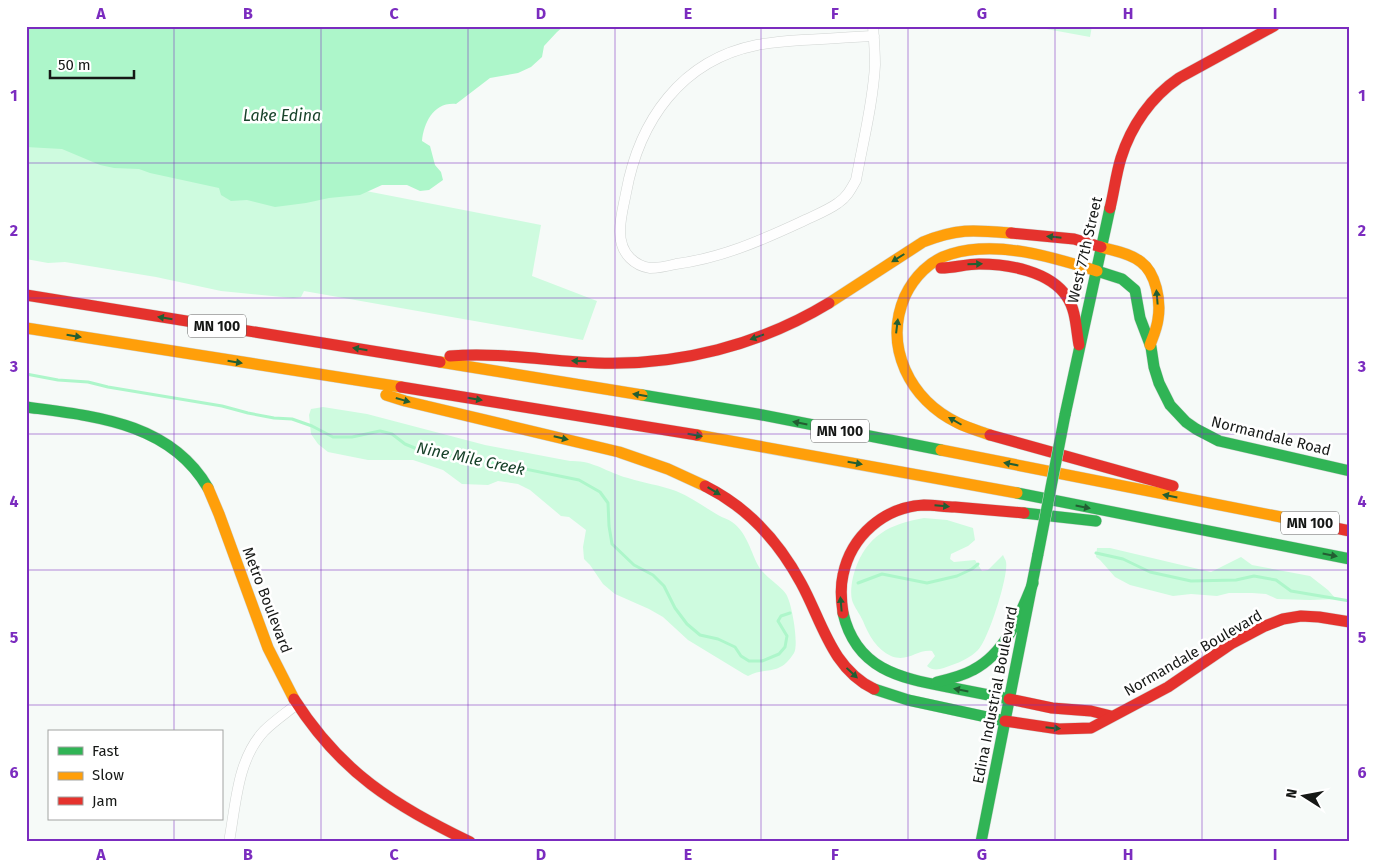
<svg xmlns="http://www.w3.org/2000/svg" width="1376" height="868" font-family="'Fira Sans',sans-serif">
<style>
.green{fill:#cefbdf}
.water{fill:#adf6ca}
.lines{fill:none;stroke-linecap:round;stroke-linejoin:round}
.stream{stroke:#adf6ca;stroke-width:3}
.street-casing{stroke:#d0d4d2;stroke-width:11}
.fast-casing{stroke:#d0d4d2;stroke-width:12}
.slow-casing{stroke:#d0d4d2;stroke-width:12}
.jam-casing{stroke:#d0d4d2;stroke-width:12}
.street{stroke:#fefefe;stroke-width:10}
.fast{stroke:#30b455;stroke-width:11}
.slow{stroke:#ff9f0a;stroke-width:11}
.jam{stroke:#e5322d;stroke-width:11}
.fast-bridge-casing{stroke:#d0d4d2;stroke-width:12;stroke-linecap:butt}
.fast-bridge{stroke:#30b455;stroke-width:11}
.oneway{fill:#225e32}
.grid{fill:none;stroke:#7b2cbf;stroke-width:1;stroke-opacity:0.55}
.labels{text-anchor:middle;stroke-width:5;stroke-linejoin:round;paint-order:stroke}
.shield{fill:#fff;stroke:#5c5d5c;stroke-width:1}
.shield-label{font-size:14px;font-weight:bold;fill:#161816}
.street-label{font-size:15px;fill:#161816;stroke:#fff}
.water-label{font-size:16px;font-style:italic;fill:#18422a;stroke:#fff}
.neatline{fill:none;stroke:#7b2cbf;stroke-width:2}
.grid-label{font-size:16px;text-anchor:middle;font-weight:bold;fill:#7b2cbf}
</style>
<rect width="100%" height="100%" fill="#f6faf8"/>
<!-- green -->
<g class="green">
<polygon points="1030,26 1092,26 1090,37"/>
<polygon points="26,125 541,225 532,276 597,301 583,340 304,291 301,297 293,298 221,291 156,277 65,262 48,263 26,259"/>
<path d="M323 407 367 414 485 445 570 461C593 460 606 472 628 478 643 483 660 485 676 491 691 497 704 507 718 515 723 518 728 519 732 522 747 532 751 553 759 567 766 578 779 584 786 594 792 603 799 645 794 653 779 677 767 666 748 676L744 674 688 640 663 617 649 609 615 594 603 584 590 565 584 559 583 547 586 530 569 517 561 516 530 490 518 484 498 481 488 485 462 484 443 470 413 460H368L328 452 318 444 311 434 309 415 311 409Z"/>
<path d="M924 518 947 520 973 528 975 540 968 546 951 554 950 559 954 562 975 560 982 571 988 570 1003 555C1004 558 1006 560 1006 562 1009 575 988 641 978 650 971 657 961 662 952 665 943 668 935 673 927 666L935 656 932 651C917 649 908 663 891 656 877 650 868 634 863 621 860 614 854 607 852 600 850 591 852 579 855 570 867 535 890 524 924 518Z"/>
<polygon points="1097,548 1110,548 1211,572 1241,557 1252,565 1310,576 1328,590 1336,599 1310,600 1277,599 1266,594 1252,593 1229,593 1217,596 1191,594 1173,596 1130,585 1115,577 1100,560 1096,557"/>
</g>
<!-- water -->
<path class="water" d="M26 26H564L557 32 544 46 542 57 531 67 518 73 490 78 456 104C434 102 424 122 422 141L430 146 435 165 441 172 443 180 429 190 420 191 407 185H382L360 195 329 198 306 203 275 207 247 200 231 201 221 195 219 188 150 173 139 169 114 168 100 165 62 149 26 147Z"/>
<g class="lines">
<!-- stream -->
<g class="stream">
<polyline points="26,374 58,380 88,382 108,387 222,406 248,413 274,418 292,419 312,426 333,437 352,437 380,431 392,434 405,444 422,451 496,463 579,480 600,492 608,503 609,526 612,544 634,565 653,575 664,586 675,608 687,624 700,635 718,639 735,647 741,656 749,661 762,661 779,654 785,647 787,636 778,621 781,616 790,613"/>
<polyline points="1096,553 1123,559 1150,572 1191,581 1236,580 1254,576 1276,580 1291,591 1350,601"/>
<polyline points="858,583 882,574 927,583 957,576 972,569 978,564"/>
</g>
<defs>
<g id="street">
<path d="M873 26C874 39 875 52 875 65 873 103 863 142 856 180 851 189 847 197 838 203 827 211 813 216 801 222 760 241 721 258 676 264 668 266 659 268 650 268 643 267 635 263 630 258 613 241 622 214 626 193 639 121 681 60 757 45 772 42 787 41 802 40 826 39 850 37 874 36"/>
<path d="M229 842C236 804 237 760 264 731 274 721 286 713 297 704"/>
</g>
<g id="fast">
<polyline points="1097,271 1122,279 1135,290 1140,318 1151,347 1154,367 1159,383 1170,405 1186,422 1196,429 1219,441 1350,471"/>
<polyline points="642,395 757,414 941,450"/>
<path d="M26 407C93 416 170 422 208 488"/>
<polyline points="1065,415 1110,208"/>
<polyline points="1017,493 1350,559"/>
<polyline points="1024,513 1096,521"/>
<path d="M843 613C856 669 899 678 948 687 968 691 989 695 1009 699"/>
<path d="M937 682C950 679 962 676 973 670 1006 653 1020 615 1033 583"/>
<polyline points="874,689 908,700 1005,721"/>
<polyline points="981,842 1038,554"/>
</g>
<g id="slow">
<path d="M1101 247C1114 251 1130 253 1141 262 1156 273 1161 301 1158 319 1157 328 1153 337 1150 345"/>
<path d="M829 303 923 242C958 228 974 230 1011 233"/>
<polyline points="26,328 401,387"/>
<polyline points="440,362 642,395"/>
<polyline points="386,395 405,401 619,452 668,469 705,486"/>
<polyline points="697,435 1017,493"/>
<path d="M990 435C979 431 968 428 958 423 910 400 883 347 905 296 914 277 930 260 951 254 998 240 1052 257 1097 271"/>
<polyline points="941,450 1286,518"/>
<polyline points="208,488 219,514 268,648 294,699"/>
</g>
<g id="jam">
<path d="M1110 208C1114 192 1116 174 1121 158 1131 126 1151 97 1179 78L1274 26"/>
<polyline points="1011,233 1074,239 1101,247"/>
<path d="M941 268C954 268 966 264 979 264 1008 264 1050 271 1067 297 1076 310 1076 329 1079 345"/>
<polyline points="26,295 440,362"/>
<path d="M450 356C499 352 548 361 597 363 678 366 760 345 829 303"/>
<polyline points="401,387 697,435"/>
<polyline points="990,435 1173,486"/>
<path d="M705 486C747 507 779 542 801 583 822 621 831 668 874 689"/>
<polyline points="1286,518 1350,531"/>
<path d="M843 613C841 600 840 588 843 575 851 536 884 507 924 505 934 505 945 507 955 507 978 509 1001 511 1024 513"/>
<path d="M294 699C342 774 393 804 470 842"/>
<polyline points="1009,699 1052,708 1091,711 1111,716"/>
<polyline points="1005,721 1059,729 1091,728 1168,687 1231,644 1265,626 1283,619 1301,616 1319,617 1350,622"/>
</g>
</defs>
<!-- street casing -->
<use href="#street" class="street-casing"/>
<!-- fast casing -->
<use href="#fast" class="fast-casing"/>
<!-- slow casing -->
<use href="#slow" class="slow-casing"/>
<!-- jam casing -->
<use href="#jam" class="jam-casing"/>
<!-- street -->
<use href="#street" class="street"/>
<!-- fast -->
<use href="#fast" class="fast"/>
<!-- slow -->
<use href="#slow" class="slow"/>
<!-- jam -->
<use href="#jam" class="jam"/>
<defs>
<polyline id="fast-bridge" points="1038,554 1065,415"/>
</defs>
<!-- fast-bridge casing -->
<use href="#fast-bridge" class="fast-bridge-casing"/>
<!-- fast-bridge -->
<use href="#fast-bridge" class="fast-bridge"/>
</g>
<!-- one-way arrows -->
<defs><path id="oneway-solid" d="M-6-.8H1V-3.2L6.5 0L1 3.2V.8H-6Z" transform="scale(1.25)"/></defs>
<g class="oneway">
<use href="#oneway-solid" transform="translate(1054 237) rotate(-174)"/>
<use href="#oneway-solid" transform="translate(898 258) rotate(148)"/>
<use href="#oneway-solid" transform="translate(975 264) rotate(-2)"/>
<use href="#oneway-solid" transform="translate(1157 297) rotate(-95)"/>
<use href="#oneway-solid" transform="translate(165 318) rotate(-171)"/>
<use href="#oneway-solid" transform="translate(897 326) rotate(-83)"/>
<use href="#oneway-solid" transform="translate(74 336) rotate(9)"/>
<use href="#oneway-solid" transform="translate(757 337) rotate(160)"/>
<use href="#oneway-solid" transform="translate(360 349) rotate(-171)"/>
<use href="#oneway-solid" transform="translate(579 361) rotate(-178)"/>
<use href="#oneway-solid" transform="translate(235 362) rotate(9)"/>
<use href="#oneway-solid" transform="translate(640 395) rotate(-171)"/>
<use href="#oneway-solid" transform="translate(475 399) rotate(9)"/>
<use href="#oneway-solid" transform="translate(403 400) rotate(16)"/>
<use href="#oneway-solid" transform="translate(955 421) rotate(-150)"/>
<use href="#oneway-solid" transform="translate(800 423) rotate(-169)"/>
<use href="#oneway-solid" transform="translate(695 435) rotate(10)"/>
<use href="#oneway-solid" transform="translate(561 438) rotate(13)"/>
<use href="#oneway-solid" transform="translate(855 463) rotate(10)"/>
<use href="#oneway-solid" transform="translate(1011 464) rotate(-169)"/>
<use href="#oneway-solid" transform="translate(714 491) rotate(31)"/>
<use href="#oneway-solid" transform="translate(1170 496) rotate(-169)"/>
<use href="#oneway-solid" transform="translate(942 506) rotate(5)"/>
<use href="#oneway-solid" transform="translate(1083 507) rotate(11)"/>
<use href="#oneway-solid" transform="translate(1330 555) rotate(11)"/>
<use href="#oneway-solid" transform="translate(841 604) rotate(-95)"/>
<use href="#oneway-solid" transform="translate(852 673) rotate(43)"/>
<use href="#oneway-solid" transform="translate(961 690) rotate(-169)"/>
<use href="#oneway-solid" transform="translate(1053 728) rotate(6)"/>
</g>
<!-- grid -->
<path class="grid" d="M174 26V732M321 26V842M468 26V842M615 26V842M761 26V842M908 26V842M1055 26V842M1202 26V842M26 163H1350M26 298H1350M26 434H1350M26 570H1350M26 705H1350M174 819V842"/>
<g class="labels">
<!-- shield labels -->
<g class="shield">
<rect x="188" y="314.5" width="58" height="23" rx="4"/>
<rect x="811" y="419.5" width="58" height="23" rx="4"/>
<rect x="1281" y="511.5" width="58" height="23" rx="4"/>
</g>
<g class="shield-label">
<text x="217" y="331">MN 100</text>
<text x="840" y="436">MN 100</text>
<text x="1310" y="528">MN 100</text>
</g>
<!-- street labels -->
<g class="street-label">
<text transform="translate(1085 250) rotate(-77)" y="5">West 77th Street</text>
<text transform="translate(1271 436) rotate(14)" y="5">Normandale Road</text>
<text transform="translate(267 600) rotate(69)" y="5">Metro Boulevard</text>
<text transform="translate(1193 653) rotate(-30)" y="5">Normandale Boulevard</text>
<text transform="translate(995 695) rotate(-79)" y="5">Edina Industrial Boulevard</text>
</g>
<!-- water labels -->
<g class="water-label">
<text x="282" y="121">Lake Edina</text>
<text transform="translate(471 458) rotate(12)" y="6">Nine Mile Creek</text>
</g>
</g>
<!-- border -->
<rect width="1376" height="868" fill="none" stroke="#ffffff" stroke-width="55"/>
<!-- legend -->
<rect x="48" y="730" width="175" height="90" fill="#ffffff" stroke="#a2a3a2"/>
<rect x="58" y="747" width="25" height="8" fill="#30b455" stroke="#a2a3a2"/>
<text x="92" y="756" font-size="15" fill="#161816">Fast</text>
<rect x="58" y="772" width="25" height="8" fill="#ff9f0a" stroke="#a2a3a2"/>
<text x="92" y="780" font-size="15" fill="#161816">Slow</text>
<rect x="58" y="797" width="25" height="8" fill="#e5322d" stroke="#a2a3a2"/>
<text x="92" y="806" font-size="15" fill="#161816">Jam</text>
<!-- north arrow -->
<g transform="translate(1304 796) rotate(281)" stroke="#ffffff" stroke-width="4" paint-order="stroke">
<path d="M0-4L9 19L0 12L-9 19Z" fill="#161816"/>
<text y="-8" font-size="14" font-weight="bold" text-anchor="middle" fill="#161816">N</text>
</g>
<!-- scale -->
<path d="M50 70v8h84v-8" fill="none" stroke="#161816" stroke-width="2.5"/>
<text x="58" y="70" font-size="15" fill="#161816" stroke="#ffffff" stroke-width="4" paint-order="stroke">50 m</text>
<rect x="28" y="28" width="1320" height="812" class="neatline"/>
<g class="grid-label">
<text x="101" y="19">A</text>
<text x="248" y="19">B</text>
<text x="394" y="19">C</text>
<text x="541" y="19">D</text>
<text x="688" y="19">E</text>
<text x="835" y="19">F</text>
<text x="982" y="19">G</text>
<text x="1128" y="19">H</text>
<text x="1275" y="19">I</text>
<text x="14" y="101">1</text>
<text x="1362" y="101">1</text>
<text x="14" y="236">2</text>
<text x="1362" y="236">2</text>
<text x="14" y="372">3</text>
<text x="1362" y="372">3</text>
<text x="14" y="507">4</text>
<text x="1362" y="507">4</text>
<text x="14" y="643">5</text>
<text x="1362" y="643">5</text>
<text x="14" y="778">6</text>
<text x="1362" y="778">6</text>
<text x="101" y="860">A</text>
<text x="248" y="860">B</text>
<text x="394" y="860">C</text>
<text x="541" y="860">D</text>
<text x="688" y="860">E</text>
<text x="835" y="860">F</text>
<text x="982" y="860">G</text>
<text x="1128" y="860">H</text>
<text x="1275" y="860">I</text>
</g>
</svg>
